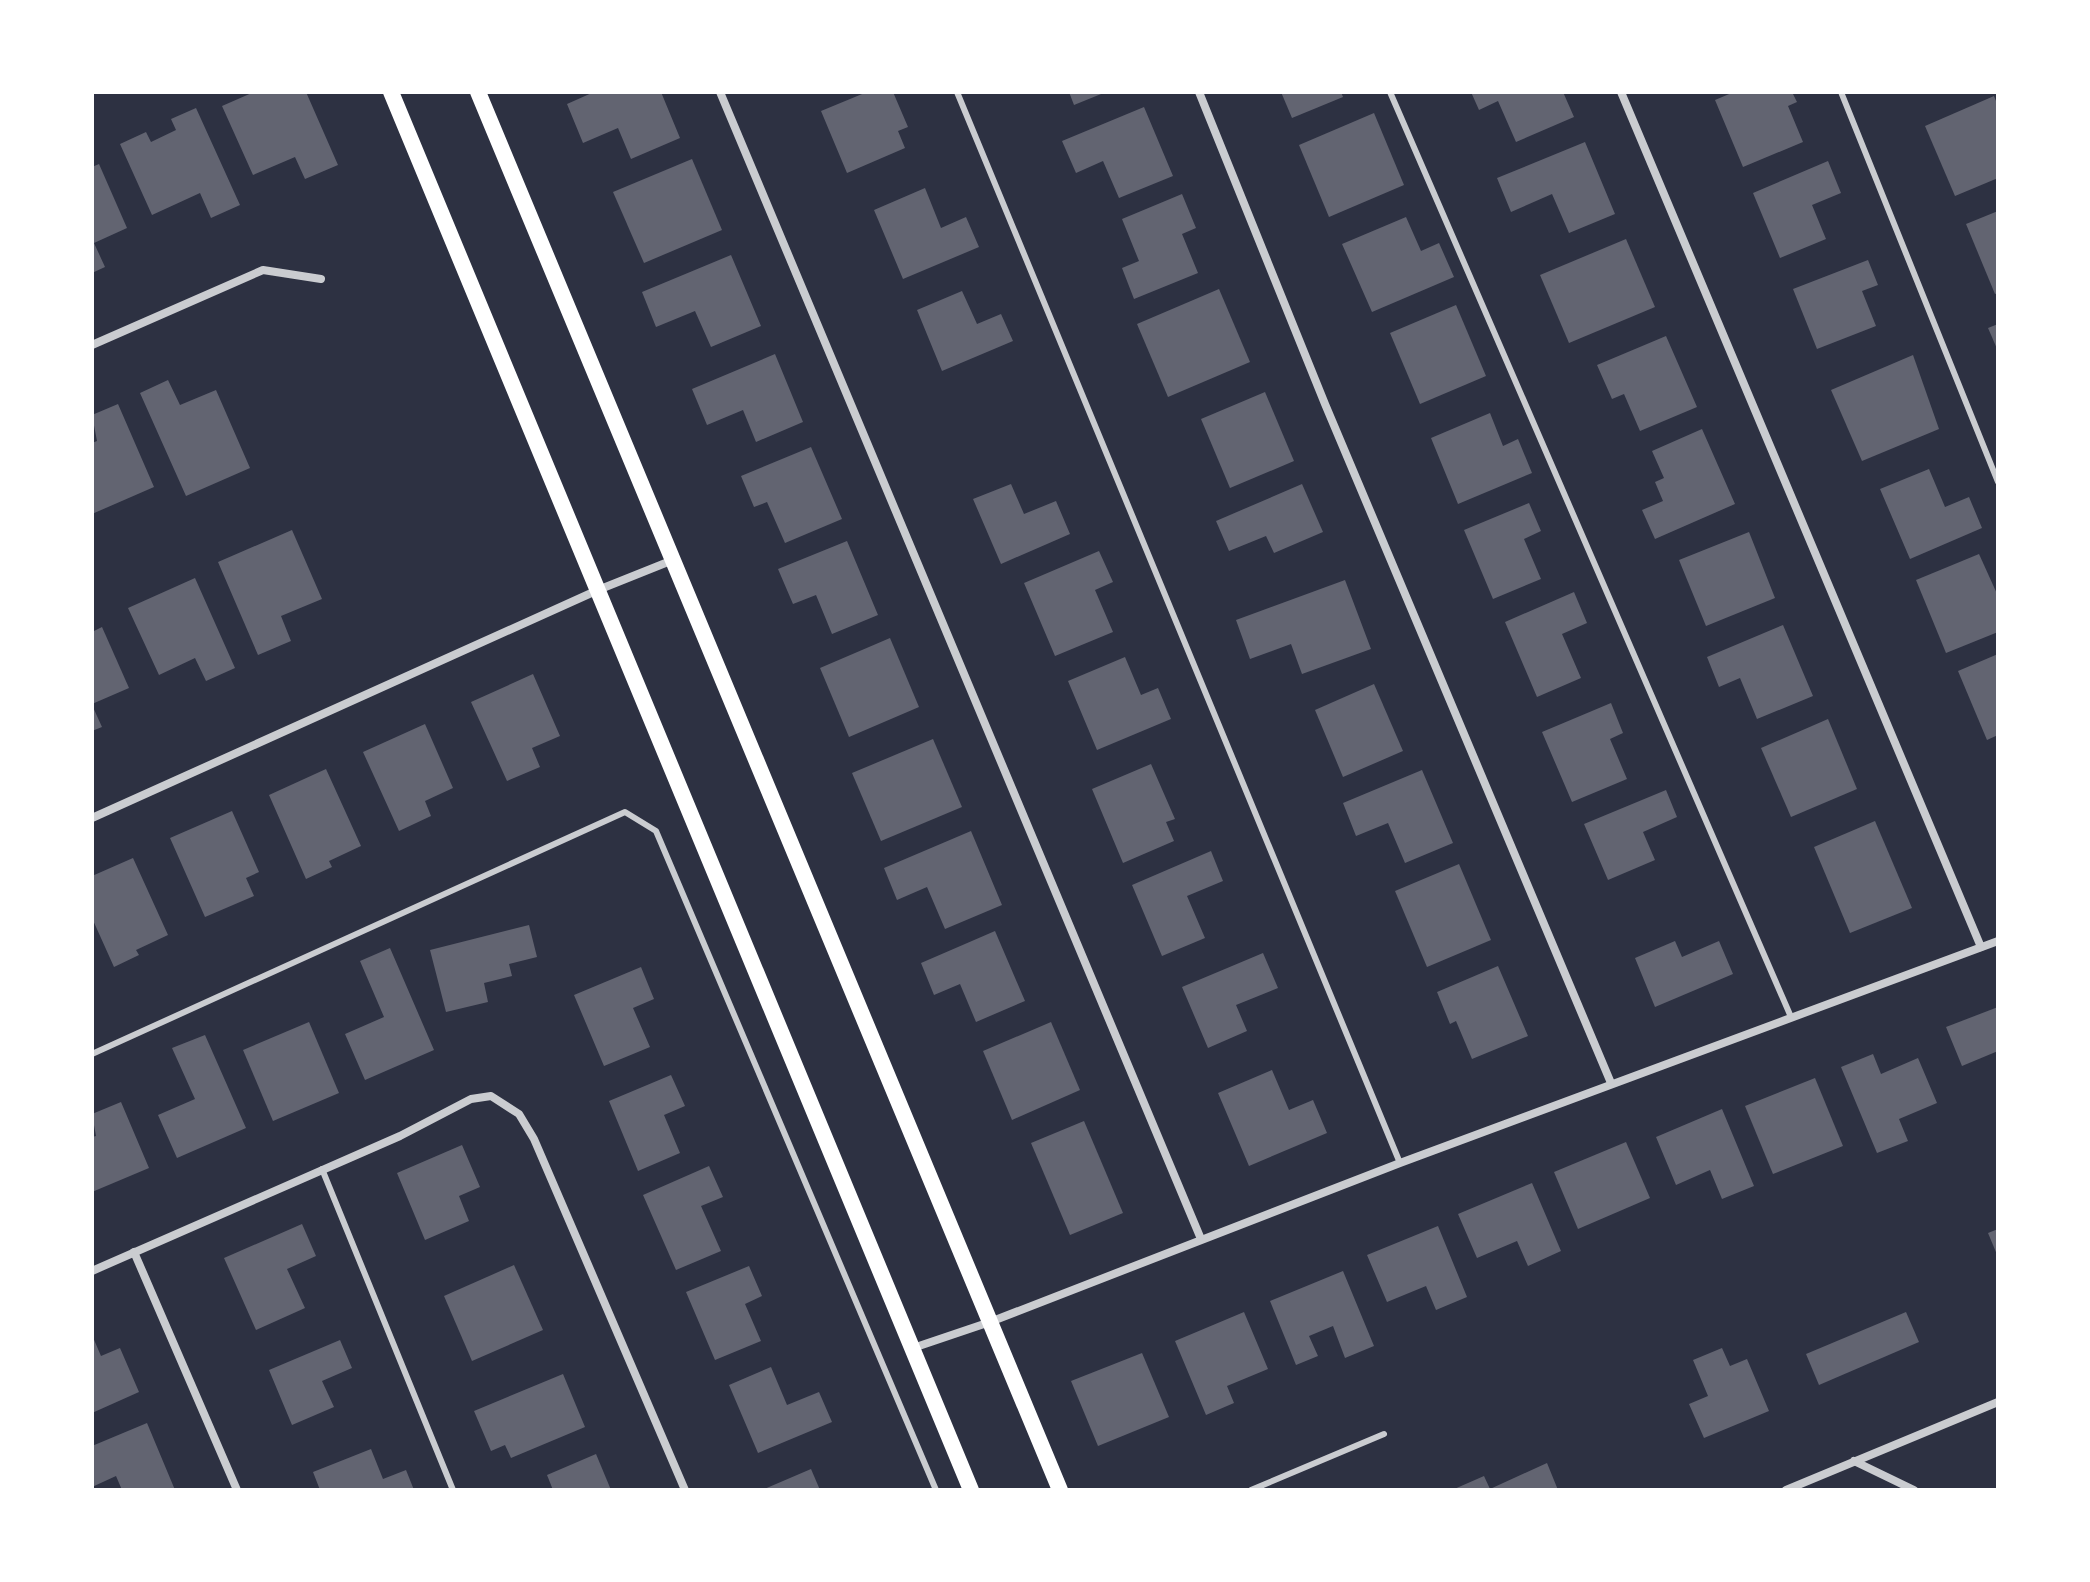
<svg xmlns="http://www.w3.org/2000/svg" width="2090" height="1582" font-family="Figtree,sans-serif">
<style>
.building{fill:#626471}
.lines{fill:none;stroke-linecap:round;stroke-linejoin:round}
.service{stroke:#caccd0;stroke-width:6}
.minor{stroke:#caccd0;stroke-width:8}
.secondary{stroke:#fff;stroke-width:16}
</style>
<rect width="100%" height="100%" fill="#2d3142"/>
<!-- building -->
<g class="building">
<polygon points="254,92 306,92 338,165 305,179 295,157 253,175 222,106"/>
<polygon points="594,92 661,92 680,138 631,159 618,128 583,143 567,104"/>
<polygon points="867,92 893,92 908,127 898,131 905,148 847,173 821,111"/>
<polygon points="1069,92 1106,92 1074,105"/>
<polygon points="1281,92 1341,92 1343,97 1292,118"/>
<polygon points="1471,92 1563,92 1574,117 1516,142 1498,101 1479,110"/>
<polygon points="1734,92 1792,92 1797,102 1788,106 1803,142 1743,167 1715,100"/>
<polygon points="1994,96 1998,106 1998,178 1955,196 1925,126"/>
<polygon points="1144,107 1173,176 1119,198 1103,161 1076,173 1062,141"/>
<polygon points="196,108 240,205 211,218 200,193 152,215 120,144 146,132 151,142 176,130 171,119"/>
<polygon points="1374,113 1404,185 1329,217 1299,145"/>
<polygon points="1585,142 1615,214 1569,233 1552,194 1511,212 1497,178"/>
<polygon points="692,159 722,230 644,263 613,192"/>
<polygon points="1828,161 1841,193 1812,205 1826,239 1780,258 1753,193"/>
<polygon points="99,164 127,228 94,243 105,267 92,273 92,167"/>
<polygon points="925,188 941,228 966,217 979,247 903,279 874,210"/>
<polygon points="1182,194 1196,228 1182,234 1198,273 1134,299 1122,268 1139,261 1122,219"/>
<polygon points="1998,211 1998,293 1995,294 1966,224"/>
<polygon points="1406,217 1421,251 1439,243 1454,277 1372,312 1342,244"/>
<polygon points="1626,239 1655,307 1569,343 1540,275"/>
<polygon points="731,255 761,326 711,347 695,311 656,327 642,292"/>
<polygon points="1868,260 1878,285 1862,291 1876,326 1817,349 1793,289"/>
<polygon points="1219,289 1250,362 1168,397 1137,324"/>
<polygon points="962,291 977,324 1001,314 1013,341 942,371 917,310"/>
<polygon points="1456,305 1486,376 1420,404 1390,333"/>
<polygon points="1998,324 1998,351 1988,328"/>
<polygon points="1666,336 1697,407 1640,431 1624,394 1612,399 1597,365"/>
<polygon points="775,354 803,422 756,442 743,410 707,425 692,389"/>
<polygon points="1913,355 1939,429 1862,461 1831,390"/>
<polygon points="168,380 180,405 216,390 250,468 186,496 140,393"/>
<polygon points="1265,392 1294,461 1230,488 1201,419"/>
<polygon points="118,404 154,487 92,514 92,443 97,441 92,415"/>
<polygon points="1490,413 1503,446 1518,439 1532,473 1458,504 1431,438"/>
<polygon points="1702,429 1735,504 1655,539 1642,510 1663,501 1655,482 1664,478 1652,451"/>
<polygon points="811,447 842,519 785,543 767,502 754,507 741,476"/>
<polygon points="1929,469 1945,507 1969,497 1982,528 1910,559 1880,489"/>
<polygon points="1011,484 1024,514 1056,501 1070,534 1001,564 973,499"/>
<polygon points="1302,484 1323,532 1274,553 1266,536 1229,551 1216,521"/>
<polygon points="1529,503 1541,531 1524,539 1541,579 1493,599 1464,530"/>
<polygon points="292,530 322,599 281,616 291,641 258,655 218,562"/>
<polygon points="1749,532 1775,598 1706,626 1679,560"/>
<polygon points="847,541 878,615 832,634 816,595 793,604 778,569"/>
<polygon points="1099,551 1113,582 1095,590 1113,632 1055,656 1024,583"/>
<polygon points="1979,554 1998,596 1998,632 1946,653 1916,580"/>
<polygon points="195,578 235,668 206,681 195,658 159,675 128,608"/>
<polygon points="1345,580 1371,649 1302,674 1291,644 1250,659 1236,620"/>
<polygon points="1574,592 1587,623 1562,634 1581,678 1537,697 1505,622"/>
<polygon points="1783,625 1813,696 1757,719 1740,678 1719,687 1707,657"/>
<polygon points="102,627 129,688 92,704 92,632"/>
<polygon points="890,638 919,707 849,737 820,668"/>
<polygon points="1998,654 1998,735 1987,740 1958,671"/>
<polygon points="1125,657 1141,695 1158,688 1171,719 1097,750 1068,681"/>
<polygon points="533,674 560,736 532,748 540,767 507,781 471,702"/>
<polygon points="1374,684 1403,751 1343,777 1315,710"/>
<polygon points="1611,703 1623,733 1610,739 1627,779 1572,802 1542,732"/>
<polygon points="92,705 102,727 92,731"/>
<polygon points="1828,719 1857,789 1791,817 1761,748"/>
<polygon points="425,724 453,788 425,801 431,816 399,831 363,752"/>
<polygon points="933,739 962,807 881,841 852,773"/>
<polygon points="1151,764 1175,819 1166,822 1174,841 1123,863 1092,789"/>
<polygon points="326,769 361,846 329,861 332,867 306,879 269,795"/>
<polygon points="1422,770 1453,843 1405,863 1388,823 1356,836 1343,803"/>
<polygon points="1666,790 1677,817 1643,832 1655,860 1608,880 1584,824"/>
<polygon points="232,811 259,872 246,878 254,896 205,917 170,838"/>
<polygon points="1875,821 1912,908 1850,933 1814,847"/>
<polygon points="971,831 1002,905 945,929 927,887 897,900 884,868"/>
<polygon points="1211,851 1223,881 1187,896 1205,938 1162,956 1132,885"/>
<polygon points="133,858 168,935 136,950 139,955 114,967 92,918 92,876"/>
<polygon points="1459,864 1491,940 1427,967 1395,891"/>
<polygon points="529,925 537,957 509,964 512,976 484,983 488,1002 446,1012 430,950"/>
<polygon points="995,931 1025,1001 976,1022 960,984 934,995 921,963"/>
<polygon points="1675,941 1682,957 1719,941 1733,974 1655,1007 1635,958"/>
<polygon points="390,948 434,1050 365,1080 345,1034 384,1017 360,961"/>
<polygon points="1263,953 1278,988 1236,1005 1247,1031 1208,1048 1182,987"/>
<polygon points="1498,966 1528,1036 1472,1059 1456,1021 1450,1024 1437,992"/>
<polygon points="641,967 654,999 633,1008 650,1047 604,1066 574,995"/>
<polygon points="1998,1007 1998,1051 1962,1066 1946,1027"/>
<polygon points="309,1022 339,1093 273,1121 243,1050"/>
<polygon points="1051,1022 1080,1090 1012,1120 983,1051"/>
<polygon points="205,1035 246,1128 177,1158 158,1115 195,1099 172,1048"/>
<polygon points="1873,1054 1881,1074 1918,1058 1937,1103 1899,1119 1908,1141 1877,1153 1841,1067"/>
<polygon points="1272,1070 1289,1110 1313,1100 1327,1133 1249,1166 1218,1093"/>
<polygon points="671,1075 685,1106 664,1115 680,1153 638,1171 609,1101"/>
<polygon points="1815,1078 1843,1146 1773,1174 1745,1106"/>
<polygon points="121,1102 149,1168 92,1192 92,1137 96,1136 92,1114"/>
<polygon points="1722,1109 1754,1186 1722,1199 1710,1170 1676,1185 1656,1137"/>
<polygon points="1084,1121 1123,1213 1070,1235 1031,1143"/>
<polygon points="1626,1142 1650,1198 1578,1229 1554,1172"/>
<polygon points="462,1145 480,1187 459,1196 469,1221 425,1240 397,1173"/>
<polygon points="709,1166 723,1197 701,1206 721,1251 676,1270 643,1195"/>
<polygon points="1532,1183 1561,1251 1528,1266 1517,1241 1477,1258 1458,1214"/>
<polygon points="302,1224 316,1256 287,1269 305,1308 256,1330 224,1258"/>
<polygon points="1438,1226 1467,1297 1436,1310 1426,1286 1387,1302 1367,1255"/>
<polygon points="1998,1229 1998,1257 1988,1233"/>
<polygon points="514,1265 543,1330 472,1361 444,1296"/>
<polygon points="749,1266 762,1296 745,1304 761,1341 715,1360 686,1292"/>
<polygon points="1343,1271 1374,1346 1345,1358 1333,1326 1309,1336 1318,1356 1296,1365 1270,1301"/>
<polygon points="1244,1312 1268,1369 1227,1386 1234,1403 1206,1415 1175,1341"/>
<polygon points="1906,1312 1919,1342 1819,1385 1806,1354"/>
<polygon points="92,1335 101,1356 120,1348 139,1392 92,1413"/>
<polygon points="340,1340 352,1368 322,1381 334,1407 292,1425 269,1370"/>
<polygon points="1722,1348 1730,1366 1747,1359 1769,1411 1704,1438 1689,1404 1708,1396 1693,1360"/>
<polygon points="1142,1353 1169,1417 1098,1446 1071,1381"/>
<polygon points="771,1367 787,1405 819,1392 832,1422 758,1453 729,1385"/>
<polygon points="563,1374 585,1427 511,1458 505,1445 491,1451 474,1411"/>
<polygon points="147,1423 175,1490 122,1490 116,1476 92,1487 92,1446"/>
<polygon points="371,1449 383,1479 406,1470 414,1490 320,1490 313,1472"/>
<polygon points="596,1454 611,1490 553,1490 547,1475"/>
<polygon points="1547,1463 1558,1490 1452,1490 1484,1476 1490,1489"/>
<polygon points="811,1469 820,1490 762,1490"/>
</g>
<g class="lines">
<!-- service -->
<g class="service">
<polyline points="957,92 1400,1163"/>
<polyline points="1390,92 1791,1017"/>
<polyline points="1841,92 1998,482"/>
<polyline points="92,1054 625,812 656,831 936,1490"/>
<polyline points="322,1169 453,1490"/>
<polyline points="1251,1490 1384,1434"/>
</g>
<!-- minor -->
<g class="minor">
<polyline points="720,92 1201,1239"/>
<polyline points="1199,92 1325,404 1611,1083"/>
<polyline points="1621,92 1981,947"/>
<polyline points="92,345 263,270 321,279"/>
<polyline points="92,818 598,590 673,560"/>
<polyline points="134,1252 237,1490"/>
<polyline points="92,1271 400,1136 471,1099 491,1096 519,1114 534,1139 685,1490"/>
<polyline points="913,1348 990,1322 1400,1163 1998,941"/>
<polyline points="1854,1461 1914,1490"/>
<polyline points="1786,1490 1998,1402"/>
</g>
<!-- secondary -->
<g class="secondary">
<polyline points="391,92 971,1490"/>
<polyline points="478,92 1060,1490"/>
</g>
</g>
<!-- border -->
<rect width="2090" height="1582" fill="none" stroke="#ffffff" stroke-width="188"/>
</svg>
